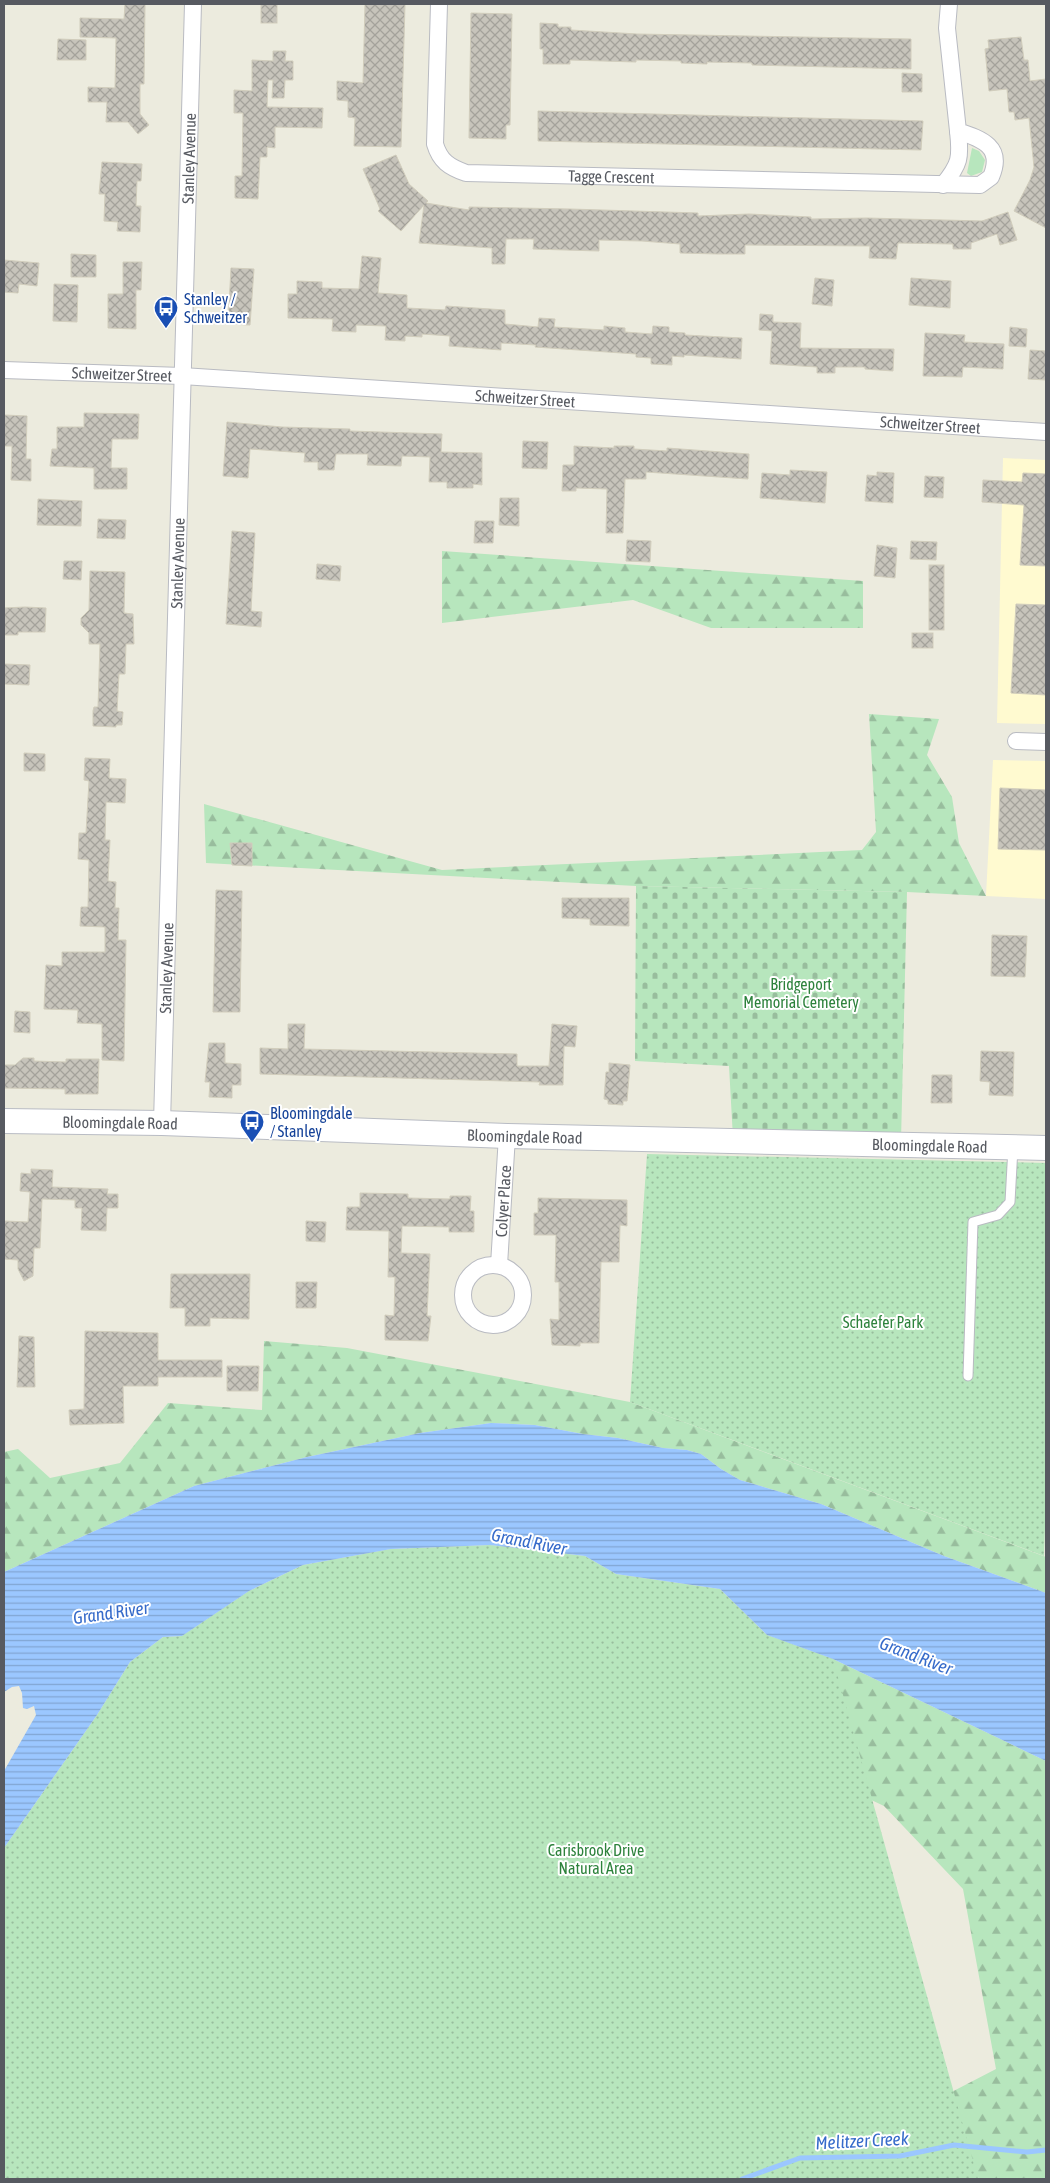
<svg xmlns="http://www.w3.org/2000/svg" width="1050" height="2183" font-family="'Asap Condensed',sans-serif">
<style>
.commercial{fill:#fffad0}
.grass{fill:#b7e6bd}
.forest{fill:url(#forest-firs);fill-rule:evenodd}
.cemetery{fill:url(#cemetery-stones)}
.park{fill:url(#park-dots)}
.water{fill:url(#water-rules)}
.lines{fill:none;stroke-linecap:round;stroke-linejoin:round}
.stream{stroke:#9bc7ff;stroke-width:5}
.building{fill:url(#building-cross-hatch);stroke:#d1cdbc}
.lane-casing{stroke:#b9bbc2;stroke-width:11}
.street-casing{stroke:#b9bbc2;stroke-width:18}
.secondary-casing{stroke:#b9bcc4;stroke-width:26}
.lane{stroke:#fff;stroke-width:9}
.street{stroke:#fff;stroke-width:16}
.secondary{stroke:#fff;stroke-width:24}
.labels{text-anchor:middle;stroke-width:4;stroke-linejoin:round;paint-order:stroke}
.street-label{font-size:16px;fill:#575a61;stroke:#fff}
.transit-label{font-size:16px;fill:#164399;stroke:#fff;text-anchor:start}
.park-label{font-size:16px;fill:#2d823c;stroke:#fff}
.water-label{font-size:18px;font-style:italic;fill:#366bca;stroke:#fff}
</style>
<defs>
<pattern id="forest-firs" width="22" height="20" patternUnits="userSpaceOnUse" patternTransform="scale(1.25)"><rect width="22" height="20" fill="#b7e6bd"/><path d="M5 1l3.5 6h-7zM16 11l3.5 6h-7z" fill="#98bd9d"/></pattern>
<pattern id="cemetery-stones" width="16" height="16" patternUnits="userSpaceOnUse" patternTransform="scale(1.25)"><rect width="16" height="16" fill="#b7e6bd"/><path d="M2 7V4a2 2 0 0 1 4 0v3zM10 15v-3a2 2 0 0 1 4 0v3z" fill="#98bd9d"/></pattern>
<pattern id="park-dots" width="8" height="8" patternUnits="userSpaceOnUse" patternTransform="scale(1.25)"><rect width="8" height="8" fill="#b7e6bd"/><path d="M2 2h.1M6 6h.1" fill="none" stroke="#98bd9d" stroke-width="1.8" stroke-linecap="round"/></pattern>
<pattern id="water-rules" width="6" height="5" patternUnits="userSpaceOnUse" patternTransform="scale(1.25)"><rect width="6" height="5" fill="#9bc7ff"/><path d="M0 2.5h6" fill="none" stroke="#81a5d2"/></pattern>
<pattern id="building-cross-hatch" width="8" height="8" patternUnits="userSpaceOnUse" patternTransform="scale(1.25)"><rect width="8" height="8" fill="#c7c4bb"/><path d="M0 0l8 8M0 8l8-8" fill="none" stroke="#a4a29b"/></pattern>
</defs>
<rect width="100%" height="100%" fill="#ecebde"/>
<!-- commercial -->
<g class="commercial">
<polygon points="1003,458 1046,460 1046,724 997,723"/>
<polygon points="993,760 1046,761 1046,899 986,896"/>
</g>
<!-- grass -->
<polygon class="grass" points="972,148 979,151 985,160 982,172 971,176 967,173"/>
<!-- forest -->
<g class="forest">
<polygon points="442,551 863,581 863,628 711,628 633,600 442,623"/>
<polygon points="869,714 939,719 927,755 952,797 959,843 986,896 907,892 636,886 206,863 204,804 442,870 862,850 876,832"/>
<polygon points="264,1341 347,1348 630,1402 1046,1557 1046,1593 944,1556 821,1504 740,1480 721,1469 701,1454 687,1450 663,1448 618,1438 583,1434 535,1425 491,1423 420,1433 307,1457 194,1486 4,1572 4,1452 18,1449 50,1478 120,1463 168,1403 262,1410"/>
<path d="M249 1591 767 1635 833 1659 1046 1761V2179H4V1848L182 1636ZM609 1676 884 1806 963 1889 996 2069 882 2128Z"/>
</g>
<!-- cemetery -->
<polygon class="cemetery" points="636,886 907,892 901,1141 733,1138 729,1066 635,1061"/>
<!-- park -->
<g class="park">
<polygon points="647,1154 1046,1163 1046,1499 1044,1556 630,1402"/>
<polygon points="490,1545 585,1556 616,1574 720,1589 767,1635 833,1659 978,2179 4,2179 4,1848 97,1715 130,1662 163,1637 182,1636 249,1591 303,1565 390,1549"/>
</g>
<!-- water -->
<polygon class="water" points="491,1423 535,1425 583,1434 618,1438 663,1448 687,1450 701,1454 721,1469 740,1480 821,1504 944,1556 1046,1593 1046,1761 833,1659 767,1635 720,1589 616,1574 585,1556 490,1545 391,1549 303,1565 249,1591 182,1636 163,1637 130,1662 97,1715 4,1848 4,1771 36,1715 34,1706 27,1709 23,1708 22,1693 19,1686 12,1687 4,1692 4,1572 194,1486 307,1457 420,1433"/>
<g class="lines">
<!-- stream -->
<polyline class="stream" points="742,2179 800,2158 900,2156 954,2145 1027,2152 1046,2150"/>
</g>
<!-- building -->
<g class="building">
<polygon points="125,4 145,4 144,84 140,84 140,114 149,125 138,134 128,122 106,122 107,102 88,102 88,87 115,88 116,38 80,37 80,18 124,19"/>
<rect x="261" y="4" width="16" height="19"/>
<polygon points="365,4 405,4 401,147 354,146 355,118 348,117 348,101 337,100 337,81 363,83"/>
<polygon points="471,13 512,14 510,125 506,125 506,139 469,138"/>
<polygon points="540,23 558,24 558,27 571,27 571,30 637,34 911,39 911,69 752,65 752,63 707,62 707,64 681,63 681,61 636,60 636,62 570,60 570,64 543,64 543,49 540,49"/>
<polygon points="1021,37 1024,60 1028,60 1030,81 1046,79 1046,228 1014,211 1030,180 1034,167 1029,118 1015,120 1014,112 1009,112 1007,89 989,91 985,49 989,48 988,40"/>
<polygon points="58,39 86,40 86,60 57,60"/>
<polygon points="273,51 286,51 285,61 293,61 293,80 285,80 284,98 272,98 273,80 268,80 267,107 323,108 322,128 275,127 275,148 267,147 267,157 260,157 258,199 235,198 235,176 242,176 243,113 234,113 234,90 252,91 252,60 273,61"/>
<polygon points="902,73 922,74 922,92 902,92"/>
<polygon points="538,111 923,121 921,150 538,141"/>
<polygon points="396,155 409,184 428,201 426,203 469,210 469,207 570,209 698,213 698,216 749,214 811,217 811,219 867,218 982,221 1008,212 1017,240 1000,245 997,234 971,243 971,249 953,249 953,244 898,243 896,259 869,258 870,246 745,245 745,254 718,254 680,253 680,244 642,241 599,240 599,251 533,249 534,239 506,239 505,264 492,264 492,248 419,243 424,205 401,231 378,211 380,209 363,169"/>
<polygon points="102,162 142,164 141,181 137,181 136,206 141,206 140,232 117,231 118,222 104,221 105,194 99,194"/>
<polygon points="71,254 96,255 96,277 71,277"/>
<polygon points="362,256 381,258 378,293 407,295 407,308 445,310 446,306 505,310 505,324 538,327 539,318 555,319 554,327 604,330 604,326 625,328 625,332 652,334 653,326 669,327 669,332 685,333 685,335 742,338 741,359 684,355 684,357 672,356 672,365 651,364 651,358 636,357 636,354 535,347 536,345 501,343 501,350 449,346 450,336 422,334 422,337 405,336 405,341 385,340 386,326 356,325 356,332 332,331 333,319 288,318 288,294 297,294 297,281 322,282 322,288 359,289"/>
<polygon points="4,260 39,263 37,286 19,284 18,293 4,292"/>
<polygon points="123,262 142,262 141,290 136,290 136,329 108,328 108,294 123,294"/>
<polygon points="231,268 254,269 250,325 228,324"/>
<polygon points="815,278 834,280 832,306 812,304"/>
<polygon points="911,278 951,281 950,308 909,305"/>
<polygon points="54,284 78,285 77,322 53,321"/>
<polygon points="760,314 773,315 773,322 801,323 800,348 894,349 893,371 865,369 865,367 835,367 835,373 817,373 817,367 770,364 772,331 759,330"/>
<polygon points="1010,327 1027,329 1026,347 1009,346"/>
<polygon points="925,333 965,335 964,342 1004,344 1003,369 963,367 962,377 923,376"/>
<polygon points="1030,350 1046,351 1046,380 1028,379"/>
<polygon points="84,413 139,414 138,439 112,439 111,468 127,468 127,489 94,489 94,468 50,466 52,449 57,449 57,427 84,427"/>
<polygon points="4,415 27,416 26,459 31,459 31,481 11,480 12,446 4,446"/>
<polygon points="227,422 282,427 350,429 350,431 442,434 441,452 482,453 482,485 473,484 473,488 447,488 447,482 429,482 430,457 402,456 401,466 367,465 368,454 336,454 334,470 318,470 318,462 304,462 305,453 250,449 248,478 223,476"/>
<polygon points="523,441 548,442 547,469 522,468"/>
<polygon points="574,446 614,448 614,446 634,446 634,449 667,451 667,448 749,454 748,479 646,472 646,479 625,479 623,533 606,533 607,489 576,488 576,491 562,491 563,465 574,465"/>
<polygon points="790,470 827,472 825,503 760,498 762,473 790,475"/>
<polygon points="877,472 894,473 893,503 865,501 867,475 877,476"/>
<polygon points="1023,473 1046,474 1046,566 1020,565 1024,505 982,502 983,480 1022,482"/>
<polygon points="925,476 944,477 943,498 924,497"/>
<polygon points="500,498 519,498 519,526 499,525"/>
<polygon points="38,499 82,501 81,526 37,525"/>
<polygon points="98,519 126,520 125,539 97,538"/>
<polygon points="475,521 494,521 493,543 474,543"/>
<polygon points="232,531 255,533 251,611 262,612 261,627 226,624"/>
<polygon points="627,540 651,541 650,562 626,561"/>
<polygon points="911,541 937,542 936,560 910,559"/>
<polygon points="877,545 897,548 895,578 874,576"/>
<polygon points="64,561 82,561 81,580 63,579"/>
<polygon points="317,564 341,566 340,581 316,579"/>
<rect x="929" y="565" width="15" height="65"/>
<polygon points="90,571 125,572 124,613 133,614 134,644 126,644 125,674 119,674 117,711 123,712 122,725 116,725 116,727 93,726 93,711 94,707 98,707 100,644 89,644 89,633 81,625 81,618 89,610"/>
<polygon points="1016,604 1046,605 1046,695 1011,693"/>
<polygon points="25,607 46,608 45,632 18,632 18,635 4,635 4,608"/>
<rect x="912" y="633" width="21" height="15"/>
<polygon points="4,664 30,665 29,685 4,684"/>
<polygon points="24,753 45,754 45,771 24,771"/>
<polygon points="85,758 110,759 109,778 126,779 125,803 106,802 105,840 110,840 108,881 116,882 115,908 119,908 118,940 126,940 124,1061 102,1060 102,1024 77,1023 78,1010 44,1009 46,965 62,966 62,952 105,952 105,927 80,926 81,907 88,907 89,860 78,859 79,833 86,833 89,781 84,780"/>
<polygon points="1000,788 1046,790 1046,850 998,849"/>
<polygon points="230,843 252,843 252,866 232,865"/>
<polygon points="216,890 242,891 240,1012 213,1012"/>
<polygon points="562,898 629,898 629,926 590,925 590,919 562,918"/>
<polygon points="992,935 1027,936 1025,977 991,976"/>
<polygon points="15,1011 30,1012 30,1033 14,1032"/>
<polygon points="288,1024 305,1024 304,1049 517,1054 517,1066 549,1066 552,1024 577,1026 575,1047 564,1046 563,1085 539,1085 540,1082 260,1074 260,1048 288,1049"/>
<polygon points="209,1043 225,1043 225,1063 241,1064 241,1085 232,1085 232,1098 209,1097 210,1082 205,1082"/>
<polygon points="981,1051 1014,1052 1013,1096 989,1095 990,1082 980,1081"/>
<polygon points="23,1058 34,1058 34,1061 66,1062 66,1059 99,1059 98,1094 65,1094 65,1089 4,1088 4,1065 15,1065"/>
<polygon points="609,1063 630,1065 627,1101 623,1101 623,1105 608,1104 608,1100 604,1099 606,1072 609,1072"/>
<polygon points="932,1075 952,1075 952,1103 931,1103"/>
<polygon points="31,1169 53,1170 52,1187 108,1189 107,1194 118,1194 118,1208 107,1208 106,1231 81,1230 82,1208 75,1208 75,1200 42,1199 40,1248 34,1248 33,1276 24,1281 18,1269 18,1260 4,1259 4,1221 28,1222 30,1192 20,1191 21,1173 31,1174"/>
<polygon points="360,1193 408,1194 408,1198 450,1199 450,1196 471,1196 470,1211 474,1211 474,1232 449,1232 449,1227 402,1226 401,1253 430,1254 427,1316 431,1316 428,1341 385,1340 385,1315 394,1316 395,1277 388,1277 389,1231 346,1230 347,1207 360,1207"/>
<polygon points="538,1198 627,1200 627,1226 620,1225 619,1262 601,1262 599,1343 580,1343 580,1346 552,1345 550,1319 559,1320 559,1282 555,1282 556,1235 534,1235 534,1213 538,1213"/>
<polygon points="306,1221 326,1222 325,1242 306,1241"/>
<polygon points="171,1274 250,1274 249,1319 210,1318 210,1326 185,1326 185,1308 170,1308"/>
<polygon points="296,1282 317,1282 316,1308 296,1308"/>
<polygon points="85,1331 158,1333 158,1360 222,1360 222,1377 158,1377 158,1386 123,1386 124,1423 70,1425 69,1410 84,1409"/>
<polygon points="19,1336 34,1337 35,1387 17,1387"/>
<polygon points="227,1366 259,1366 258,1391 227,1391"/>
</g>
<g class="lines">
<defs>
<polyline id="lane" points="968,1376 973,1222 998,1215 1010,1202 1013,1147"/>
<g id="street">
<path id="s1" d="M439 4 435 144C440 161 449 167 466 173L980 185 991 177C1004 147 982 139 958 131L947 28 949 4"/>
<path d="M943 185C960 164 961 158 958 131"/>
<path id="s2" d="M4 370 182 376 1046 432"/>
<polyline points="1016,741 1046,742"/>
<path id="s3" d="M162 1123 193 4"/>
<circle cx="493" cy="1295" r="30"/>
<path id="s4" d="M499 1265 507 1136"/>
</g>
<g id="secondary">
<path id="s5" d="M4 1121 162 1123 507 1136 1046 1148"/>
</g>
</defs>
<!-- lane casing -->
<use href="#lane" class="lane-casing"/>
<!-- street casing -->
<use href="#street" class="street-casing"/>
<!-- secondary casing -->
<use href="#secondary" class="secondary-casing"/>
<!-- lane -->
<use href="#lane" class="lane"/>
<!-- street -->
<use href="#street" class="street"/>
<!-- secondary -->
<use href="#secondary" class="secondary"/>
</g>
<!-- icons -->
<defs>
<symbol id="bus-pin" viewBox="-11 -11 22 30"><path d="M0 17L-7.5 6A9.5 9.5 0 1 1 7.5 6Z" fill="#1a4fb4" stroke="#fff"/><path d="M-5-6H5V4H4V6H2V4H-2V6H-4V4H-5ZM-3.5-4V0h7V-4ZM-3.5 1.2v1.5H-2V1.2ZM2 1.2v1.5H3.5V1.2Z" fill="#fff"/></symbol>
</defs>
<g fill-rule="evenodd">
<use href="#bus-pin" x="152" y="294" width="28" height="38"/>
<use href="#bus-pin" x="238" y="1108" width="28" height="38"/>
</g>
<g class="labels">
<!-- street labels -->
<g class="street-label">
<text dy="6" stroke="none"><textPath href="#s3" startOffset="965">Stanley Avenue</textPath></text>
<text dy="6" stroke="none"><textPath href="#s1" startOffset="330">Tagge Crescent</textPath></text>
<text dy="6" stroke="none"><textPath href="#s2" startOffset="118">Schweitzer Street</textPath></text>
<text dy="6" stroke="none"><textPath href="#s2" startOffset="522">Schweitzer Street</textPath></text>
<text dy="6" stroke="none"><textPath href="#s2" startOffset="928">Schweitzer Street</textPath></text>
<text dy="6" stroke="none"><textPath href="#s3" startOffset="560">Stanley Avenue</textPath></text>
<text dy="6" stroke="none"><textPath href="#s3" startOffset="155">Stanley Avenue</textPath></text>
<text dy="6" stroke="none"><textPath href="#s5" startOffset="116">Bloomingdale Road</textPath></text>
<text dy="6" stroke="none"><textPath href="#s5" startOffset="521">Bloomingdale Road</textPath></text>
<text dy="6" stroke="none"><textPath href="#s5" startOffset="926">Bloomingdale Road</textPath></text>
<text dy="6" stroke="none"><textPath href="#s4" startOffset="64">Colyer Place</textPath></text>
</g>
<!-- transit labels -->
<g class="transit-label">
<text x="184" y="305">Stanley /<tspan x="184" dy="18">Schweitzer</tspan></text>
<text x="270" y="1119">Bloomingdale<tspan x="270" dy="18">/ Stanley</tspan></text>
</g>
<!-- park labels -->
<g class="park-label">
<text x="801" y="990">Bridgeport<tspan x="801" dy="18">Memorial Cemetery</tspan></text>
<text x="883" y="1328">Schaefer Park</text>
<text x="596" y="1856">Carisbrook Drive<tspan x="596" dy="18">Natural Area</tspan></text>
</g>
<!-- water labels -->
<g class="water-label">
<text transform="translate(529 1542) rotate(11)" y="6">Grand River</text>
<text transform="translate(111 1613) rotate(-8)" y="6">Grand River</text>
<text transform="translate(916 1656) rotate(21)" y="6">Grand River</text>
<text transform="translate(862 2141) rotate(-3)" y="6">Melitzer Creek</text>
</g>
</g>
<!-- border -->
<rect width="1050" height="2183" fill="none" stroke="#575a61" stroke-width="10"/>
</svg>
